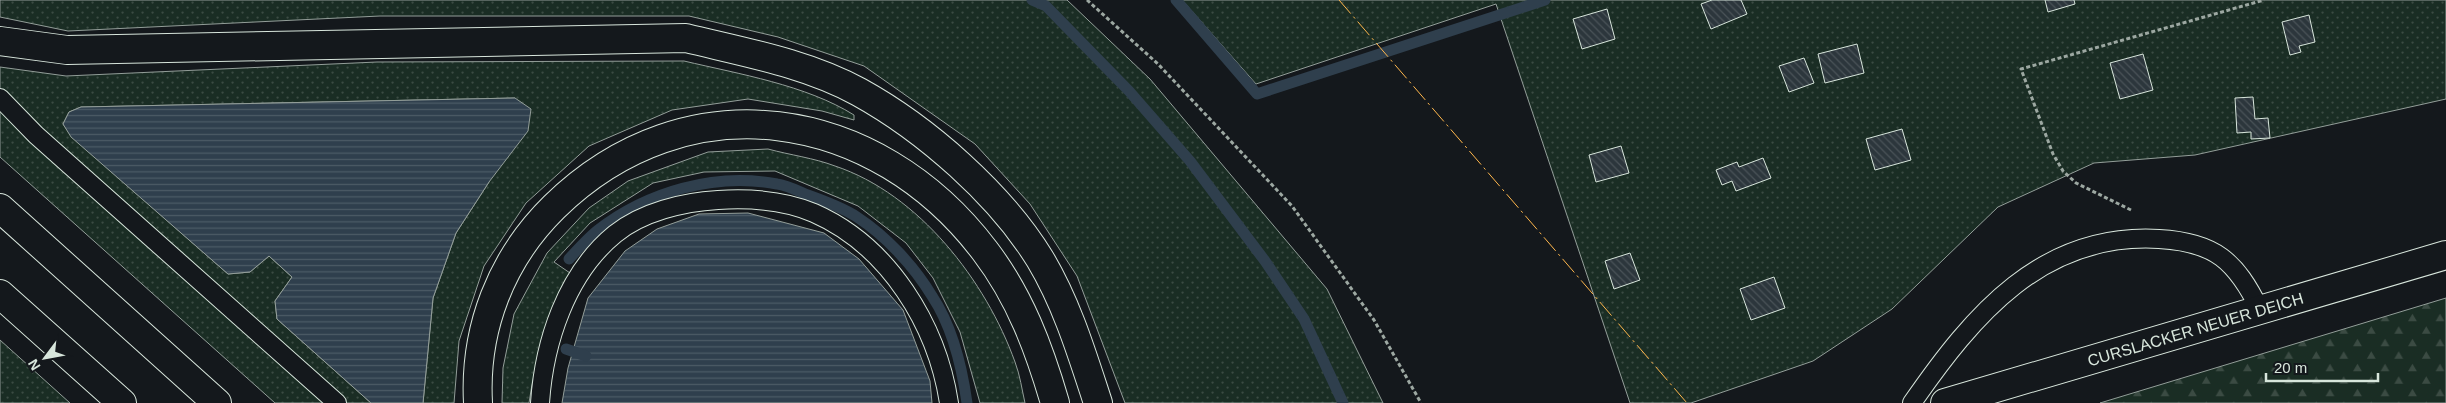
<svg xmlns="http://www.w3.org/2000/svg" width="2446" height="403" font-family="Helvetica,sans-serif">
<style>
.grass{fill:url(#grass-dots);stroke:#939e99}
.forest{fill:url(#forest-firs);stroke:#939e99}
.water{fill:url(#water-rules);stroke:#939e99}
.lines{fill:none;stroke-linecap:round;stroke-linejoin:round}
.stream{stroke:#2f3f4d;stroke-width:11}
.building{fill:url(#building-back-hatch);stroke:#d8e6dc}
.service-casing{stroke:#d8e6dc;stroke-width:20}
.tertiary-casing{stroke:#d8e6dc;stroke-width:30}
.motorway-casing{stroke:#d8e6dc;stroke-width:30}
.path{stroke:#9da8a2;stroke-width:3;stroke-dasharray:4 2.5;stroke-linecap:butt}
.service{stroke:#14181c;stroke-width:18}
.tertiary{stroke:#14181c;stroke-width:28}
.motorway{stroke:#14181c;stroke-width:28}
.power{stroke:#ffb74d;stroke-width:1;stroke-dasharray:18 4 2.5 4;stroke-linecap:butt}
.labels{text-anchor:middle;stroke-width:4;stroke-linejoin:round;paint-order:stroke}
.street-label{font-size:16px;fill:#d8e6dc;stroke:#14181c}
</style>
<defs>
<pattern id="grass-dots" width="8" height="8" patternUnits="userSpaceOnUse" patternTransform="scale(1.25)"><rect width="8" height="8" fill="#1a2d24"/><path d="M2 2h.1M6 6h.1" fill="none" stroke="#3b4b43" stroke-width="1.8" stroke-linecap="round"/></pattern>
<pattern id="forest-firs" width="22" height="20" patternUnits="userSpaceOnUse" patternTransform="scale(1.25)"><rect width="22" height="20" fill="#1a2d24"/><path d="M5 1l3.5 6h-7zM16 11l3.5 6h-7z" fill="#3b4b43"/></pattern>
<pattern id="water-rules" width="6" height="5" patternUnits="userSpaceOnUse" patternTransform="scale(1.25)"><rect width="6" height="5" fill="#2f3f4d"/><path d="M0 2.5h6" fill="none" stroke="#4c5b66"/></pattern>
<pattern id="building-back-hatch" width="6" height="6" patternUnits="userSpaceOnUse" patternTransform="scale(1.25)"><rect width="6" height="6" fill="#2c363c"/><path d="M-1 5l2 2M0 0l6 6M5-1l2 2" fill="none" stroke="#4a5358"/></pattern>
</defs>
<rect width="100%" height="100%" fill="#14181c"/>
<!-- grass -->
<g class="grass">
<polygon points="0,0 1067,0 1150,79 1327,289 1383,403 1125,403 1077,276 1030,204 975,144 864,66 778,37 689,16 380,16 68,31 0,17"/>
<polygon points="1182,0 2446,0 2446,99 2195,155 2094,163 1998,207 1892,309 1813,361 1691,403 1630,403 1496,4 1256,84"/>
<path d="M684 61C739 74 806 85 854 115V120L822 111 748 99 672 110 589 146 526 203 484 266 459 341 454 403H423L433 298 456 233 489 182 515 98 81 107 69 112 63 124 72 137 228 274 250 272 269 256 292 277 275 301 277 319 371 403H275L0 157V67L66 76 377 62Z"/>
<path d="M768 149C790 155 814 158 835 166 919 194 986 281 1015 362 1020 375 1022 390 1025 403H980L960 332 933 278 906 243 858 206 775 171 704 172 653 183 590 223 554 262 570 273C552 316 535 357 529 403H502L503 368 514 314 547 253 589 208 628 181 708 152Z"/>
<polygon points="0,340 70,403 0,403"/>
</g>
<!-- forest -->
<polygon class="forest" points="2446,298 2446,403 2100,403"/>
<!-- water -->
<g class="water">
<polygon points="515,98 531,109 528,131 489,182 456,233 433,298 423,403 371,403 277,319 275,301 292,277 269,256 250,272 228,274 71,137 63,124 69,112 81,107"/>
<polygon points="748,213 824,233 859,259 903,310 930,381 932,403 562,403 568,368 588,298 625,251 657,229 699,214"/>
</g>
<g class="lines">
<!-- stream -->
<g class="stream">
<polyline points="1032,0 1046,6 1129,91 1190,161 1265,261 1304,319 1343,403"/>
<polyline points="1176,0 1257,94 1545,0"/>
<path d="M569 259C578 249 588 238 598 230 647 192 715 172 777 184 786 185 796 190 805 194 822 200 842 207 857 217 886 236 914 266 932 296 952 326 962 367 967 403"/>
<polyline points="566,349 586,356"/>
</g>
</g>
<!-- building -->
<g class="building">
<polygon points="1712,0 1741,0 1747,14 1711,29 1701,4"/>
<polygon points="2045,0 2074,0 2075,4 2048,12"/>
<polygon points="1607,9 1615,39 1582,49 1573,19"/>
<polygon points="2309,15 2315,42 2299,46 2301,52 2290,55 2282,22"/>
<polygon points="1857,44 1864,73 1825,83 1818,54"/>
<polygon points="2143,54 2153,90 2120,99 2110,63"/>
<polygon points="1804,58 1814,83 1789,92 1779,66"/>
<polygon points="2253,97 2255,119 2268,118 2270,138 2251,139 2251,132 2237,133 2235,98"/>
<polygon points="1902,129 1911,160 1875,170 1866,139"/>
<polygon points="1621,146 1629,173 1596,182 1589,155"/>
<polygon points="1763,158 1771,178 1736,191 1732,181 1722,185 1716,170 1737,162 1739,167"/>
<polygon points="1630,253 1640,280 1614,289 1605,261"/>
<polygon points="1774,277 1785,308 1751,320 1740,289"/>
</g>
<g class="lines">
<defs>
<g id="service">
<polyline points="0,98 36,135 337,403"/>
<path d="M540 403C544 343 566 274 615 234 642 212 683 202 718 200 750 198 784 200 814 213 889 246 937 325 949 403"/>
<path d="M1912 403C1973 315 2042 232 2159 239 2215 242 2236 261 2260 310"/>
</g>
<g id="tertiary">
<path id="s1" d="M1945 403 2446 255"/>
</g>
<g id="motorway">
<path d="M0 41 67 50 686 38C743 52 806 63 859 92 926 129 1000 194 1040 259 1067 304 1082 354 1098 403"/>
<polyline points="0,208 217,403"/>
<polyline points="0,294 122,403"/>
<path d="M478 403C474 329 501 259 554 207 687 77 876 107 985 251 1020 297 1039 348 1055 403"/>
</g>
</defs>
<!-- service casing -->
<use href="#service" class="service-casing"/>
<!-- tertiary casing -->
<use href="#tertiary" class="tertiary-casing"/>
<!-- motorway casing -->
<use href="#motorway" class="motorway-casing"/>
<!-- path -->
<g class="path">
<polyline points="1087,0 1158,64 1292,206 1374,320 1421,403"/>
<polyline points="2131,210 2076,183 2063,171 2053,154 2021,69 2264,0"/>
</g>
<!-- service -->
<use href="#service" class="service"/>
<!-- tertiary -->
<use href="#tertiary" class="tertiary"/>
<!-- motorway -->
<use href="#motorway" class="motorway"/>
<!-- power -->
<polyline class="power" points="1339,0 1687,403"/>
</g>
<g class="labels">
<!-- street labels -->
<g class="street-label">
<text dy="6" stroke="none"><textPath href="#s1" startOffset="261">CURSLACKER NEUER DEICH</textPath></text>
</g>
</g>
<!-- north arrow -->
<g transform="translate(45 358) rotate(238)" stroke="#14181c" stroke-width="4" paint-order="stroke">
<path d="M0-4L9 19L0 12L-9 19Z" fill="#d8e6dc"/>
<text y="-8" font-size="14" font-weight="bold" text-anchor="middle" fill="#d8e6dc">N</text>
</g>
<!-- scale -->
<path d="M2266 373v8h112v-8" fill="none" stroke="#d8e6dc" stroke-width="2.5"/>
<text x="2274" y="373" font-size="15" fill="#d8e6dc" stroke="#14181c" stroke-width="4" paint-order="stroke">20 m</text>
</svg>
